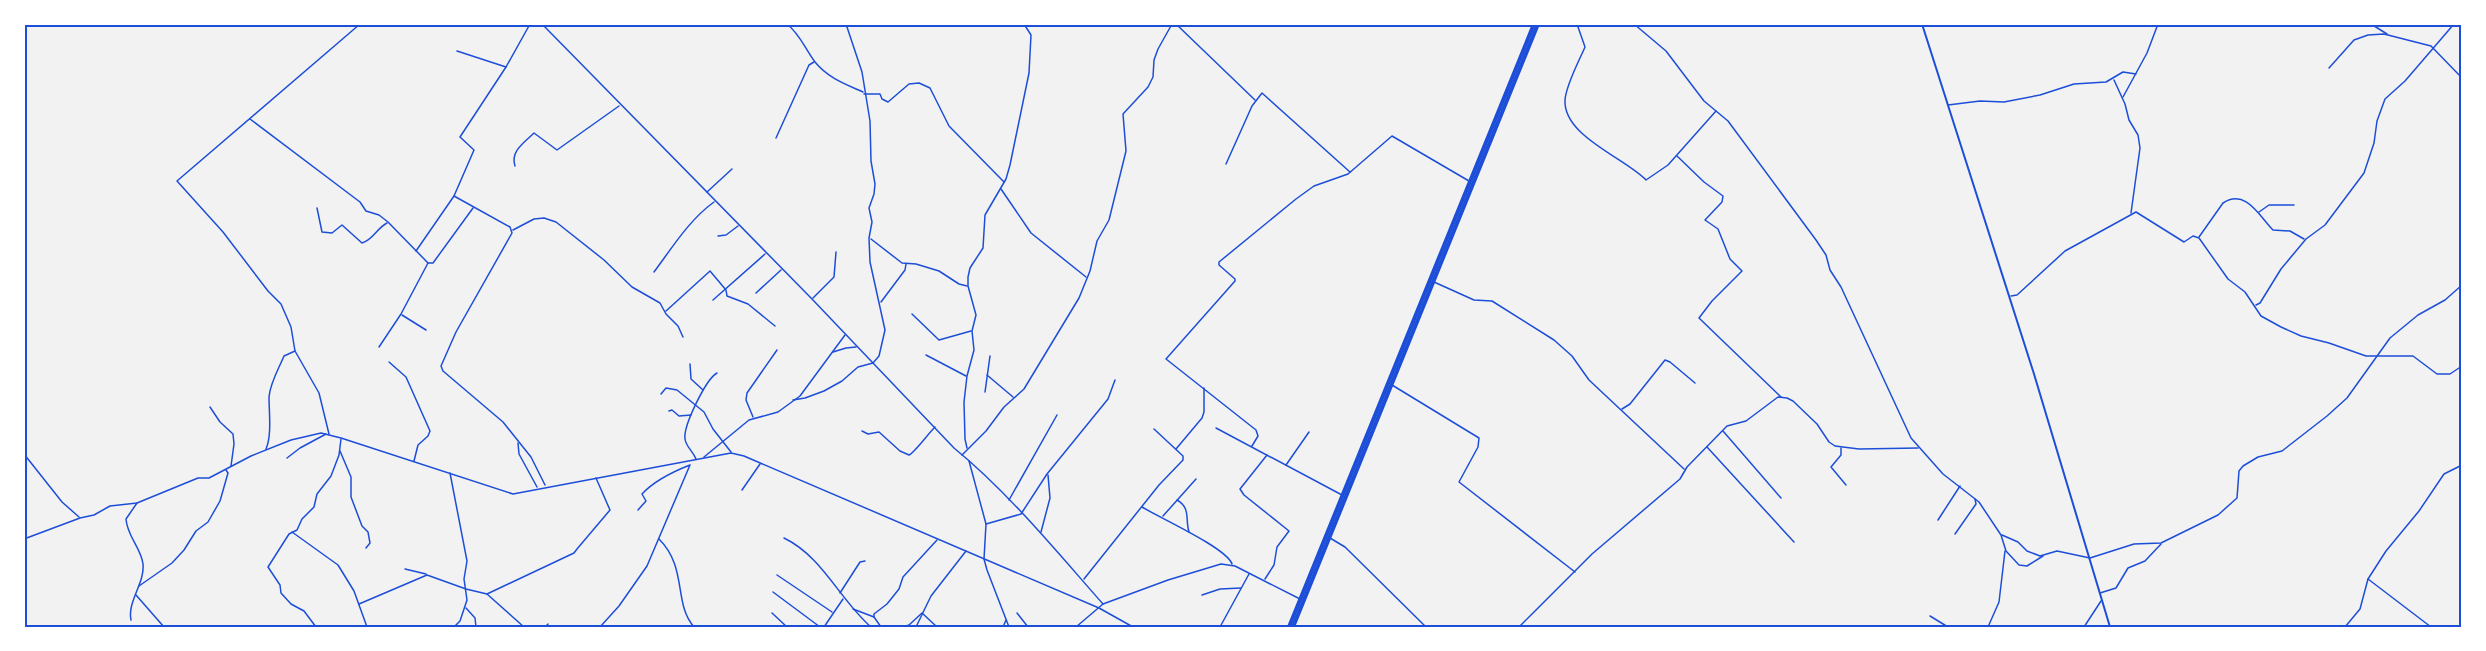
<svg xmlns="http://www.w3.org/2000/svg" width="2486" height="651" font-family="Jost,sans-serif">
<style>
.lines{fill:none;stroke-linecap:round;stroke-linejoin:round}
.minor{stroke:#1d4ed8;stroke-width:1.5}
.tertiary{stroke:#1d4ed8;stroke-width:2}
.trunk{stroke:#1d4ed8;stroke-width:4}
.neatline{fill:none;stroke:#1d4ed8;stroke-width:2}
</style>
<rect width="100%" height="100%" fill="#f2f2f2"/>
<g class="lines">
<!-- minor -->
<g class="minor">
<path d="M542 24 812 299 954 448C1008 492 1057 552 1103 604"/>
<path d="M787 24C800 34 805 49 815 62 828 78 845 84 863 92"/>
<polyline points="1176,24 1255,100"/>
<path d="M1577 24 1585 47C1579 61 1566 85 1565 100 1563 136 1625 158 1646 180L1668 165 1716 111"/>
<polyline points="1634,24 1666,51 1704,101 1728,121 1816,240 1826,255 1830,270 1841,287 1911,438 1943,474 1979,502 2001,535 2006,551 2019,565 2027,566 2043,556"/>
<polyline points="2371,24 2387,34"/>
<polyline points="457,51 506,67 530,24"/>
<polyline points="2329,68 2354,40 2368,35 2384,34 2431,46 2462,78"/>
<polyline points="2114,80 2125,104 2129,120 2138,135 2140,148 2131,213"/>
<polyline points="864,94 880,94 882,99 888,102 909,84 919,83 930,88 949,126 1004,182"/>
<polyline points="2123,97 2147,53 2158,24"/>
<polyline points="1948,105 1980,101 2004,102 2040,95 2074,84 2106,82 2123,72 2136,74"/>
<polyline points="250,119 360,202 366,211 379,215 388,222 428,263 433,263 473,208"/>
<polyline points="776,138 809,65 814,62"/>
<polyline points="1677,156 1704,182 1723,196 1722,202 1705,220 1718,229 1730,259 1742,271 1712,301 1699,318 1781,397"/>
<polyline points="1226,164 1252,106 1262,93 1350,172"/>
<path d="M515 166C510 151 525 142 534 133L557 150 619 106"/>
<polyline points="1001,189 1031,233 1086,277"/>
<polyline points="707,192 732,169"/>
<polyline points="454,196 510,227 512,233 456,332 441,366 443,371 503,422 531,457 545,485"/>
<path d="M317 208 322 232 332 233 342 225 362 243C373 240 377 228 387 223"/>
<polyline points="2259,212 2269,205 2294,205"/>
<polyline points="513,230 534,219 544,218 556,222 604,260 632,287 660,303 666,314 678,326 683,337"/>
<polyline points="718,236 726,235 738,226"/>
<path d="M2199 237 2223 203C2246 188 2260 217 2273 230L2290 231 2304 239"/>
<polyline points="871,239 902,263 916,264 939,271 959,284 967,286"/>
<polyline points="416,251 454,196 474,150 460,137 506,67"/>
<path d="M654 272C672 248 689 220 714 202"/>
<polyline points="1434,282 1474,300 1492,301 1554,340 1572,356 1589,380 1684,469"/>
<polyline points="756,293 781,270"/>
<polyline points="2011,296 2017,295 2065,251 2136,212 2184,242 2193,236 2199,238 2228,279 2245,292 2261,316 2281,327 2301,336 2329,343 2366,356 2413,356 2437,374 2450,374 2462,366"/>
<polyline points="813,298 834,277 836,252"/>
<polyline points="713,300 765,254"/>
<polyline points="881,302 905,270 906,264"/>
<polyline points="2256,305 2260,303 2281,269 2306,239 2325,225 2364,173 2374,143 2377,121 2385,99 2405,81 2454,24"/>
<polyline points="666,311 710,271 726,290 727,296 748,304 775,326"/>
<polyline points="912,314 939,340 971,331"/>
<polyline points="402,315 426,330"/>
<polyline points="379,347 401,314 428,263"/>
<polyline points="833,352 846,348 856,347"/>
<polyline points="926,355 966,376"/>
<polyline points="389,362 406,377 430,431 428,436 418,445 414,461"/>
<polyline points="690,364 691,379 703,390"/>
<polyline points="987,375 1013,397"/>
<polyline points="1392,385 1479,438 1478,447 1459,482 1575,572"/>
<polyline points="985,392 990,356"/>
<polyline points="661,394 666,388 677,390 704,412 713,429 731,452"/>
<polyline points="793,400 805,398 824,391 842,381 858,367 873,363 879,356 885,330 870,262 869,238 872,222 869,208 874,194 875,184 871,161 870,121 862,72 846,24"/>
<polyline points="210,407 220,422 233,434 234,444 231,466"/>
<polyline points="1622,409 1630,404 1665,360 1670,362 1695,383"/>
<polyline points="669,411 672,410 679,416 691,415"/>
<polyline points="753,417 746,400 747,393 777,350"/>
<polyline points="1216,428 1342,495"/>
<path d="M862 431 868 434 879 432 900 451 909 455C914 453 928 434 935 427"/>
<polyline points="1723,431 1781,498"/>
<polyline points="329,434 319,393 295,351 291,327 281,304 268,291 223,232 177,181 360,24"/>
<polyline points="518,443 519,454 537,487"/>
<polyline points="1252,446 1258,436 1256,430 1166,359 1235,281 1235,279 1219,265 1219,262 1296,199 1314,186 1348,174 1392,136 1469,181"/>
<polyline points="1707,447 1794,542"/>
<polyline points="967,448 965,439 964,402 967,376 974,350 972,331 976,315 968,286 968,277 970,268 983,248 985,215 1006,179 1010,165 1029,73 1031,35 1024,24"/>
<polyline points="1841,448 1841,455 1831,467 1846,485"/>
<path d="M266 449C272 435 269 412 269 397 270 383 279 368 284 356L295 351"/>
<polyline points="1176,449 1202,418 1204,412 1204,388"/>
<polyline points="340,451 351,477 351,497 362,526 368,532 370,543 366,548"/>
<polyline points="24,454 62,502 79,517"/>
<polyline points="962,455 986,431 1004,407 1024,389 1079,298 1090,271 1097,241 1109,220 1126,151 1123,114 1148,87 1153,77 1154,60 1158,49 1172,24"/>
<polyline points="704,457 749,420 778,412 800,396 845,335"/>
<polyline points="287,458 300,448 326,434"/>
<path d="M696 459C693 451 686 447 685 439 683 426 706 379 717 373"/>
<polyline points="969,461 986,524 984,559 987,570 1009,627"/>
<polyline points="1286,465 1309,432"/>
<polyline points="450,473 467,561 464,579 467,600 460,621 454,627"/>
<polyline points="742,490 760,464"/>
<polyline points="1009,500 1057,415"/>
<path d="M1177 500C1191 508 1185 519 1189 532"/>
<path d="M1142 507C1158 517 1227 548 1232 564"/>
<polyline points="1163,516 1196,479"/>
<polyline points="1938,520 1960,486"/>
<polyline points="986,524 1021,514 1047,474 1108,399 1115,380"/>
<polyline points="292,532 338,565 354,591 367,627"/>
<polyline points="1041,532 1050,498 1048,475"/>
<polyline points="1955,534 1976,504 1975,499"/>
<polyline points="2002,535 2018,542 2027,551 2040,556 2057,551 2090,558 2134,544 2161,543 2218,515 2237,498 2239,471 2243,466 2258,457 2282,451 2327,416 2347,398 2390,338 2418,315 2445,300 2462,285"/>
<path d="M784 538C823 557 839 599 871 627"/>
<polyline points="1330,538 1345,547 1426,627"/>
<polyline points="24,539 80,518 94,515 110,506 137,503 198,478 209,478 251,456 291,440 321,433 341,438 513,494 731,453 744,456 1099,608 1133,627"/>
<path d="M659 539C688 568 673 603 694 627"/>
<polyline points="405,569 426,574"/>
<polyline points="777,575 832,612"/>
<polyline points="1084,579 1159,485 1183,460 1183,456 1154,429"/>
<polyline points="1265,579 1274,565 1277,547 1289,531 1244,495 1240,489 1267,455"/>
<polyline points="2368,579 2431,627"/>
<polyline points="139,586 172,563 184,550 196,531 208,522 220,501 228,473 226,470"/>
<polyline points="773,592 820,627"/>
<polyline points="840,593 860,562 865,561"/>
<polyline points="2100,593 2116,588 2128,568 2145,561 2161,544"/>
<polyline points="487,594 574,553 577,549 610,510 596,478"/>
<polyline points="136,595 164,627"/>
<polyline points="1202,595 1220,589 1241,588"/>
<polyline points="359,604 427,575 466,589 487,594 524,627"/>
<polyline points="466,608 475,618 476,627"/>
<polyline points="853,609 874,617 881,627"/>
<polyline points="772,613 787,627"/>
<polyline points="1017,613 1028,627"/>
<polyline points="1930,616 1948,627"/>
<polyline points="874,617 874,614 887,604 899,589 903,577 937,540"/>
<path d="M131 620C127 602 145 583 143 564 141 548 127 536 126 519L137 503"/>
<polyline points="316,627 304,611 291,604 281,593 280,585 268,567 289,534 297,530 302,519 314,507 317,494 331,476 339,455 341,439"/>
<polyline points="545,627 548,624"/>
<path d="M600 627 619 606 647 566 690 465C672 472 655 480 642 494L646 501 638 510"/>
<polyline points="824,627 843,599"/>
<polyline points="903,627 909,625 922,613 937,627"/>
<polyline points="916,627 931,596 966,551"/>
<polyline points="1003,627 1006,620"/>
<polyline points="1076,627 1103,604 1168,580 1221,564 1235,566 1300,599"/>
<polyline points="1220,627 1249,574"/>
<polyline points="1519,627 1592,554 1680,479 1687,467 1727,426 1746,421 1778,397 1787,398 1793,401 1817,424 1829,442 1835,446 1859,449 1918,448"/>
<polyline points="1988,627 1999,602 2005,551"/>
<polyline points="2084,627 2101,601"/>
<polyline points="2345,627 2360,609 2368,579 2386,551 2419,511 2444,474 2462,465"/>
</g>
<!-- tertiary -->
<polyline class="tertiary" points="1922,24 2034,374 2110,627"/>
<!-- trunk -->
<g class="trunk">
<polyline points="1289,627 1534,24"/>
<polyline points="1293,627 1538,24"/>
</g>
</g>
<!-- border -->
<rect width="2486" height="651" fill="none" stroke="#ffffff" stroke-width="51"/>
<rect x="26" y="26" width="2434" height="600" class="neatline"/>
</svg>
